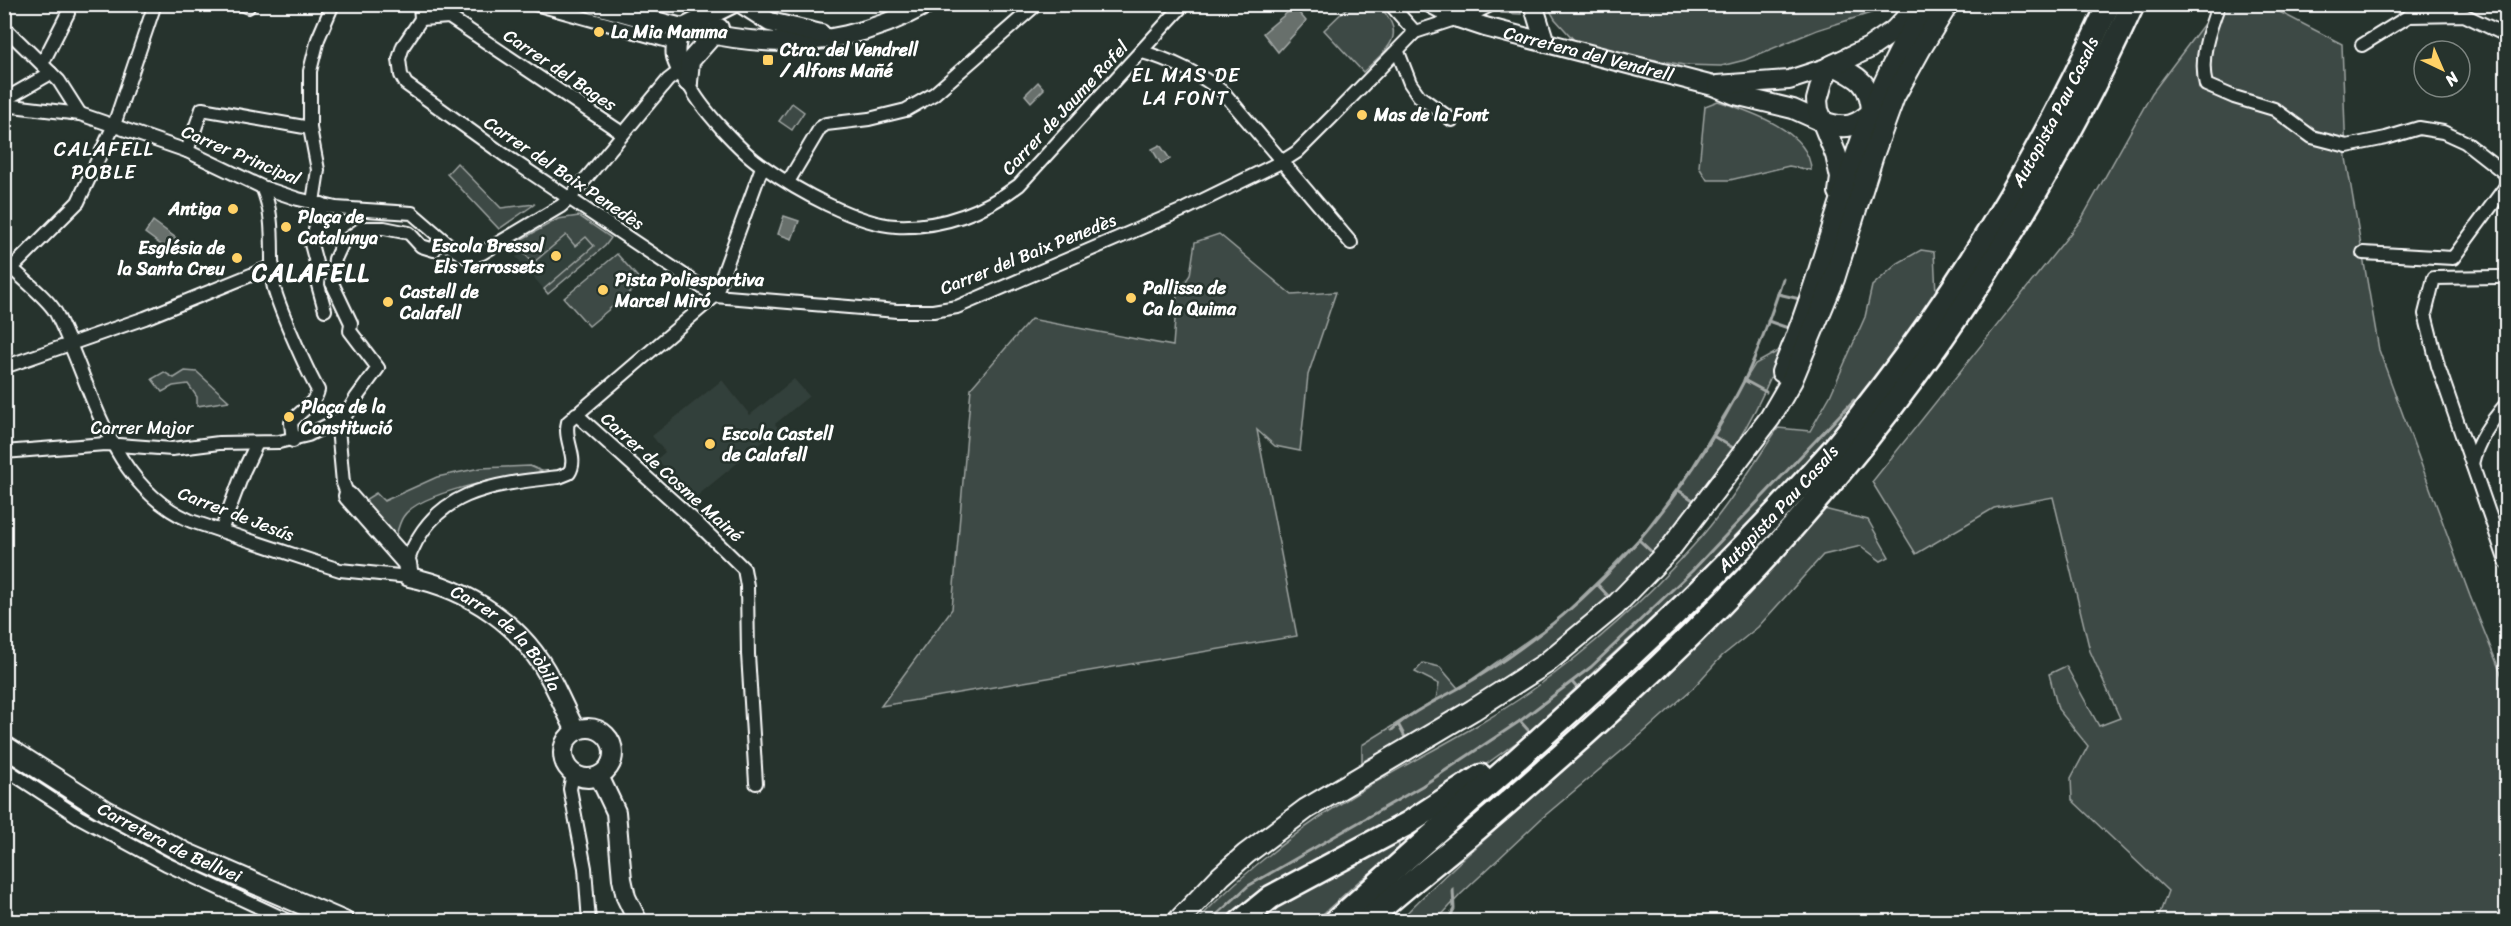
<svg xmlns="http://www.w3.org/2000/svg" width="2511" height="926" font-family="Sriracha,sans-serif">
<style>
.built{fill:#333f3a}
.green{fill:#3e4944;stroke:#9ea4a2;stroke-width:1.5}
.water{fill:#67706c;stroke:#a4a9a7;stroke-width:1.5}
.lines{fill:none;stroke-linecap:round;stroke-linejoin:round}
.stream{stroke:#a4a9a7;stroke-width:3}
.street-casing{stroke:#fff;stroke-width:16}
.secondary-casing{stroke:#fff;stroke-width:22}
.primary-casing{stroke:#fff;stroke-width:24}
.highway-casing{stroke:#fff;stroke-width:27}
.street{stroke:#26332d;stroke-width:12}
.secondary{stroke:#26332d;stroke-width:18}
.primary{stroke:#26332d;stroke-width:20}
.highway{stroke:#26332d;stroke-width:22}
.poi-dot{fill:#ffd166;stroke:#26332d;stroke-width:2}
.labels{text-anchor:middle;stroke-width:5;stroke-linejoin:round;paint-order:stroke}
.poi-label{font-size:18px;font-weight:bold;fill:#fff;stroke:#26332d;text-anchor:start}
.street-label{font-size:18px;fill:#fff;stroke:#26332d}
.neighbourhood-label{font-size:20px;letter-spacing:1.5px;fill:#fff;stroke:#26332d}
.district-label{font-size:24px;font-weight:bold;letter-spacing:1.5px;fill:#fff;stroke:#26332d}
</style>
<rect width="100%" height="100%" fill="#26332d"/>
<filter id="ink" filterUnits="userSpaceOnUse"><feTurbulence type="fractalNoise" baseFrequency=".0167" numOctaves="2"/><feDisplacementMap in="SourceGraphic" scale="12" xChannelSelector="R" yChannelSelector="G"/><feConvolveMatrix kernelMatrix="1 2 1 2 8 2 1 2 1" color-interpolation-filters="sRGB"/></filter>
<g filter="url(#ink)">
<!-- built -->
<g class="built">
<polygon points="579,216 611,238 605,246 548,294 516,257 523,252 515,243 558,219"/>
<polygon points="794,379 809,396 775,424 779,429 692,500 657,459 665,452 652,436 722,380 750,415"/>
</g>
<!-- green -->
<g class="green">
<path d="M1350 5H1378C1409 36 1388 48 1363 72L1324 30Z"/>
<polygon points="1500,5 1520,5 1521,14 1501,13"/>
<polygon points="1547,5 1896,5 1817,30 1745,60 1721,66 1684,65 1623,54 1575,41 1555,19"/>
<polygon points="2218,5 2266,5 2342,44 2346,158 2379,350 2470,596 2506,686 2506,921 2157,921 2168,891 2072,800 2071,778 2088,746 2058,709 2049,674 2066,666 2099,726 2120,718 2090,651 2053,497 1994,508 1916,554 1872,482 2081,220 2152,93"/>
<path d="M1718 101C1749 111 1810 131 1811 170L1789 166 1730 180H1707L1699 167 1705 106Z"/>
<polygon points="792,103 804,112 792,130 779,121"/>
<polygon points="457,163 501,208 535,204 499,229 447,174"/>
<polygon points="579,216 611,238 605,246 548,294 544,289 594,246 586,237 575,246 566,235 533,263 515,243 558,219"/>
<polygon points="1219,234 1292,295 1336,292 1308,375 1300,451 1275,446 1257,430 1297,636 881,706 952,609 971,388 1031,319 1173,346 1177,294 1190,275 1195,242"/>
<path d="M1921 250 1934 252 1936 294 1902 344 1808 467 1734 542 1521 739 1449 791 1398 822 1399 851 1358 882 1315 921 1196 922C1239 876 1287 838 1340 804 1402 764 1470 734 1531 691 1590 649 1645 600 1693 546 1726 510 1751 468 1778 428L1810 431 1830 396 1865 317 1872 286 1898 263Z"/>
<polygon points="617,254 642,282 589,326 564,298"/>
<path d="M1782 349C1740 464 1656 562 1563 639 1504 687 1429 728 1362 762V745L1436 699 1439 684 1415 672 1423 663 1440 667 1458 688 1465 684 1560 618 1603 576 1642 535 1688 474 1755 364Z"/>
<polygon points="185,371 197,372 229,401 197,406 197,397 188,384 173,386 162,392 152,379 164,372 174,378"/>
<path d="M530 466 544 472C514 475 419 491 403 517 399 523 397 533 395 539L360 503 376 493 384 501 437 477 480 468Z"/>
<path d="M1824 509 1868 520 1889 557 1881 561 1861 546 1823 555 1758 627 1722 656 1693 688 1643 733 1542 818 1461 894 1436 921H1399C1464 853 1538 795 1608 731 1685 662 1756 587 1824 509Z"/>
</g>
<!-- water -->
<g class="water">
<polygon points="1294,7 1306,21 1278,52 1263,33"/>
<polygon points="1038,82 1044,89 1031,102 1025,95"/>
<polygon points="1160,145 1170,159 1161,164 1152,149"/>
<polygon points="784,216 799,221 792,239 778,234"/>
<polygon points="153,221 176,238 168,250 145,233"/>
</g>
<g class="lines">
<!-- stream -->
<g class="stream">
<polyline points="1778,294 1800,299"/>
<polyline points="1768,321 1791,329"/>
<polyline points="1744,380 1766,392"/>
<polyline points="1713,436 1735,449"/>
<polyline points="1678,490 1696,502"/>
<polyline points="1639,540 1655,555"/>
<polyline points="1597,584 1611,599"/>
<polyline points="1572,682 1577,688"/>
<polyline points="1520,721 1528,730"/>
<polyline points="1398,724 1406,739"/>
<path d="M1392 730C1412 711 1438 700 1461 687 1482 675 1503 661 1522 647 1619 578 1693 482 1746 377 1761 345 1772 312 1783 279"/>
<polyline points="1209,922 1248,886 1422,786 1520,721 1591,667 1692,571 1854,400"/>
<polyline points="1447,922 1454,909 1453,889"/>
<polyline points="1469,922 1533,922"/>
</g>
<defs>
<g id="street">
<polyline points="241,4 248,7"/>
<polyline points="420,4 421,19 403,46 399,59 401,75 406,84 503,154 715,296 897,311 933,311 957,307 1185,209 1283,161 1297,152 1331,118 1415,32 1458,18"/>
<polyline points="437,4 449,17"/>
<polyline points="535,4 675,43"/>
<polyline points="1390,4 1415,32"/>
<path d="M2219 4C2209 30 2199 58 2206 85L2234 97 2274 109 2312 137 2347 146 2386 138 2419 128 2443 132 2465 142 2506 174"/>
<polyline points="421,19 449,17 622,133"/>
<polyline points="4,27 59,81 80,114"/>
<polyline points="2362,45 2409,16 2464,15 2506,35"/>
<path d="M1142 52C1169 59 1202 75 1224 93L1351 243"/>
<polyline points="1398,52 1410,83 1419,96 1452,120"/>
<polyline points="42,64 68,13"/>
<path d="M688 82C698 106 742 153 764 167 796 190 857 224 896 226 943 228 983 212 1019 185L1184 4"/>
<polyline points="4,100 51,73"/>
<polyline points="4,105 80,114 187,151 262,187 298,199 336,208 412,213 455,250 468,258 482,253 561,206 569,199 668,80 681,70 688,69"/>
<polyline points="187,151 202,109 310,128"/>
<polyline points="788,182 820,128 826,124 869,119 906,110 934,94 1037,4"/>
<path d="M262 187C276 220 270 247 273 283 275 300 308 373 318 390 315 405 300 410 291 423L293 441"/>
<polyline points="313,202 318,170 310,128 310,71 318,39 333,4"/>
<polyline points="322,204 311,244 319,274 318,285 325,310"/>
<polyline points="2363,253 2453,258 2506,186"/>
<path d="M4 261C17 274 49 299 56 313 93 386 108 485 191 521L318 563 340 570 409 577"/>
<polyline points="12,268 78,202 114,125 155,4"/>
<polyline points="2498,277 2434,278 2425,314 2438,366 2506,562"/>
<polyline points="332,283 351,323 350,331 378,368 356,398 338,428 343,483 348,496"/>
<polyline points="332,283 335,259 343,242 363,228 384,228 409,233 421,246 434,250 440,238"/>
<polyline points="4,367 145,318 273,266"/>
<polyline points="576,414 695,521 744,569 747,586 748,654 756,783"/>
<polyline points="4,452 105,444 172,449 219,443 279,442 308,435 344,417"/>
<path d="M2472 464C2477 441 2491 422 2506 404"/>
<polyline points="221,531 244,470 257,443"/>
<path d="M407 563C431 490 493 484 559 477L569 473C579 458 563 440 568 422L715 296 762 167"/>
<polyline points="4,768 79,817 166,864 291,922"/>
<polyline points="573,774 570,789 585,868 589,922"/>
</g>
<g id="secondary">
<path d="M594 4C716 38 808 69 927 4"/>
<polyline points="742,4 770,22 821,34"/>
<path id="s1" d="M1432 4 1458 18 1485 27 1713 86 1735 95 1793 109 1822 122"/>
<polyline points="1533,4 1545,43"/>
<polyline points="1458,18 1486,4"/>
<path d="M688 82C675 60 671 53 681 29L732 4"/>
<polyline points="688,82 690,61 719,28"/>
<polyline points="1717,85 1789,80 1829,67"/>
<path id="s2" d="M348 496 407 563 409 577C469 589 523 625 551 680 560 697 567 714 576 731"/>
<circle cx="588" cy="753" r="25"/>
<polyline points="599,776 616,812 622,879 626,897 638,922"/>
</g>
<g id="primary">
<path d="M1834 65C1858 77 1871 83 1872 112"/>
<path d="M1822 122C1846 130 1856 127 1873 111"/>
<polyline points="1839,192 1841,178 1836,155 1818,110 1817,100 1822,82 1829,67 1869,48 1895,30 1913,11"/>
<path d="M1782 372C1835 251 1852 115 1928 4"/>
<path id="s3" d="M4 746 106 811 187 854 344 922"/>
<polyline points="1177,922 1221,876 1246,854 1306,809 1473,710 1545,664 1615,606 1670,549 1770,418 1792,380 1834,279 1873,155 1894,97 1921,48 1948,4"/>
</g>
<g id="highway">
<polyline points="1240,922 1271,897 1407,824 1481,776"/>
<path id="s4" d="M1335 922C1504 769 1679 624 1830 453 1848 433 1863 411 1879 391 1971 272 2047 141 2109 4"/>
<path d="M1366 922C1402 889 1441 859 1478 828 1539 776 1600 722 1659 666 1859 476 2018 256 2133 4"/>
</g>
</defs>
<!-- street casing -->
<use href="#street" class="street-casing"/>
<!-- secondary casing -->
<use href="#secondary" class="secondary-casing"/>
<!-- primary casing -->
<use href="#primary" class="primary-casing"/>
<!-- highway casing -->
<use href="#highway" class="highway-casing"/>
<!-- street -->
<use href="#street" class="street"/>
<!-- secondary -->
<use href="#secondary" class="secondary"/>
<!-- primary -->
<use href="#primary" class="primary"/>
<!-- highway -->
<use href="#highway" class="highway"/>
</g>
</g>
<!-- markers -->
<g class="poi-dot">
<circle cx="599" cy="32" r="6"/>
<rect x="762" y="54" width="12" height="12" rx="3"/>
<circle cx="1362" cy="115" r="6"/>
<circle cx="233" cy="209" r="6"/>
<circle cx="286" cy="227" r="6"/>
<circle cx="556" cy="256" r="6"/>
<circle cx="237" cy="258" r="6"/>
<circle cx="603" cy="290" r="6"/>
<circle cx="1131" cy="298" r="6"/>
<circle cx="388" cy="302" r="6"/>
<circle cx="289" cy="417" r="6"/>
<circle cx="710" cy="444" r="6"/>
</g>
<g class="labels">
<!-- poi labels -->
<g class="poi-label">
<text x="611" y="38">La Mia Mamma</text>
<text x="780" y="56">Ctra. del Vendrell<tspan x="780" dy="21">/ Alfons Mañé</tspan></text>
<text x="1374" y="121">Mas de la Font</text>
<text x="221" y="215" text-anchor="end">Antiga</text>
<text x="298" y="223">Plaça de<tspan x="298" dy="21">Catalunya</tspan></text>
<text x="544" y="252" text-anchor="end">Escola Bressol<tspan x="544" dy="21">Els Terrossets</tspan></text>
<text x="225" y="254" text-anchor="end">Església de<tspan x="225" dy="21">la Santa Creu</tspan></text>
<text x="615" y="286">Pista Poliesportiva<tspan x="615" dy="21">Marcel Miró</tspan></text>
<text x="1143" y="294">Pallissa de<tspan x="1143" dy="21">Ca la Quima</tspan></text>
<text x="400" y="298">Castell de<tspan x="400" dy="21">Calafell</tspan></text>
<text x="301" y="413">Plaça de la<tspan x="301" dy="21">Constitució</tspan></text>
<text x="722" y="440">Escola Castell<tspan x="722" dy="21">de Calafell</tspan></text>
</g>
<!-- street labels -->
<g class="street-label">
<text dy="6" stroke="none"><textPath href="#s1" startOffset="165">Carretera del Vendrell</textPath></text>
<text transform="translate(560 70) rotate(34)" y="6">Carrer del Bages</text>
<text transform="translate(1065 108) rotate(-47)" y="6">Carrer de Jaume Rafel</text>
<text dy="6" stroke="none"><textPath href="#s4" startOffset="1092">Autopista Pau Casals</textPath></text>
<text transform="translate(241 155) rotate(23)" y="6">Carrer Principal</text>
<text transform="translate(564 173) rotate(34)" y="6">Carrer del Baix Penedès</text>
<text transform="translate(1028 254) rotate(-22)" y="6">Carrer del Baix Penedès</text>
<text x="142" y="434">Carrer Major</text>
<text transform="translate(672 477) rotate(42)" y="6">Carrer de Cosme Mainé</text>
<text dy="6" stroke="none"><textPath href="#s4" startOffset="606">Autopista Pau Casals</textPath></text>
<text transform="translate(236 514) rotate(21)" y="6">Carrer de Jesús</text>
<text dy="6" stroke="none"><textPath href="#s2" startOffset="222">Carrer de la Bòbila</textPath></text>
<text dy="6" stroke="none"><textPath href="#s3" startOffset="192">Carretera de Bellvei</textPath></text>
</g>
<!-- neighbourhood labels -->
<g class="neighbourhood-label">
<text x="1186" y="82">EL MAS DE<tspan x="1186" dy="23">LA FONT</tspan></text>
<text x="104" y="156">CALAFELL<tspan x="104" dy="23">POBLE</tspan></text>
</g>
<!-- district labels -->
<g class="district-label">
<text x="311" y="281">CALAFELL</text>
</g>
</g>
<!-- margin -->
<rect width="2511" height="926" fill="none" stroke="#26332d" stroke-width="24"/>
<rect x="12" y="12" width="2487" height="902" fill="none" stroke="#fff" stroke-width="2" filter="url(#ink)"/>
<!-- north arrow -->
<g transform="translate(2442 69) rotate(136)"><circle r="28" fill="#26332d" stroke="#7d8581" stroke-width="1.5"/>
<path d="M0-4.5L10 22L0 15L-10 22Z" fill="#ffd166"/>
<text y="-9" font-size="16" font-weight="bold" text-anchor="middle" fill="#ffffff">N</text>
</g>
</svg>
